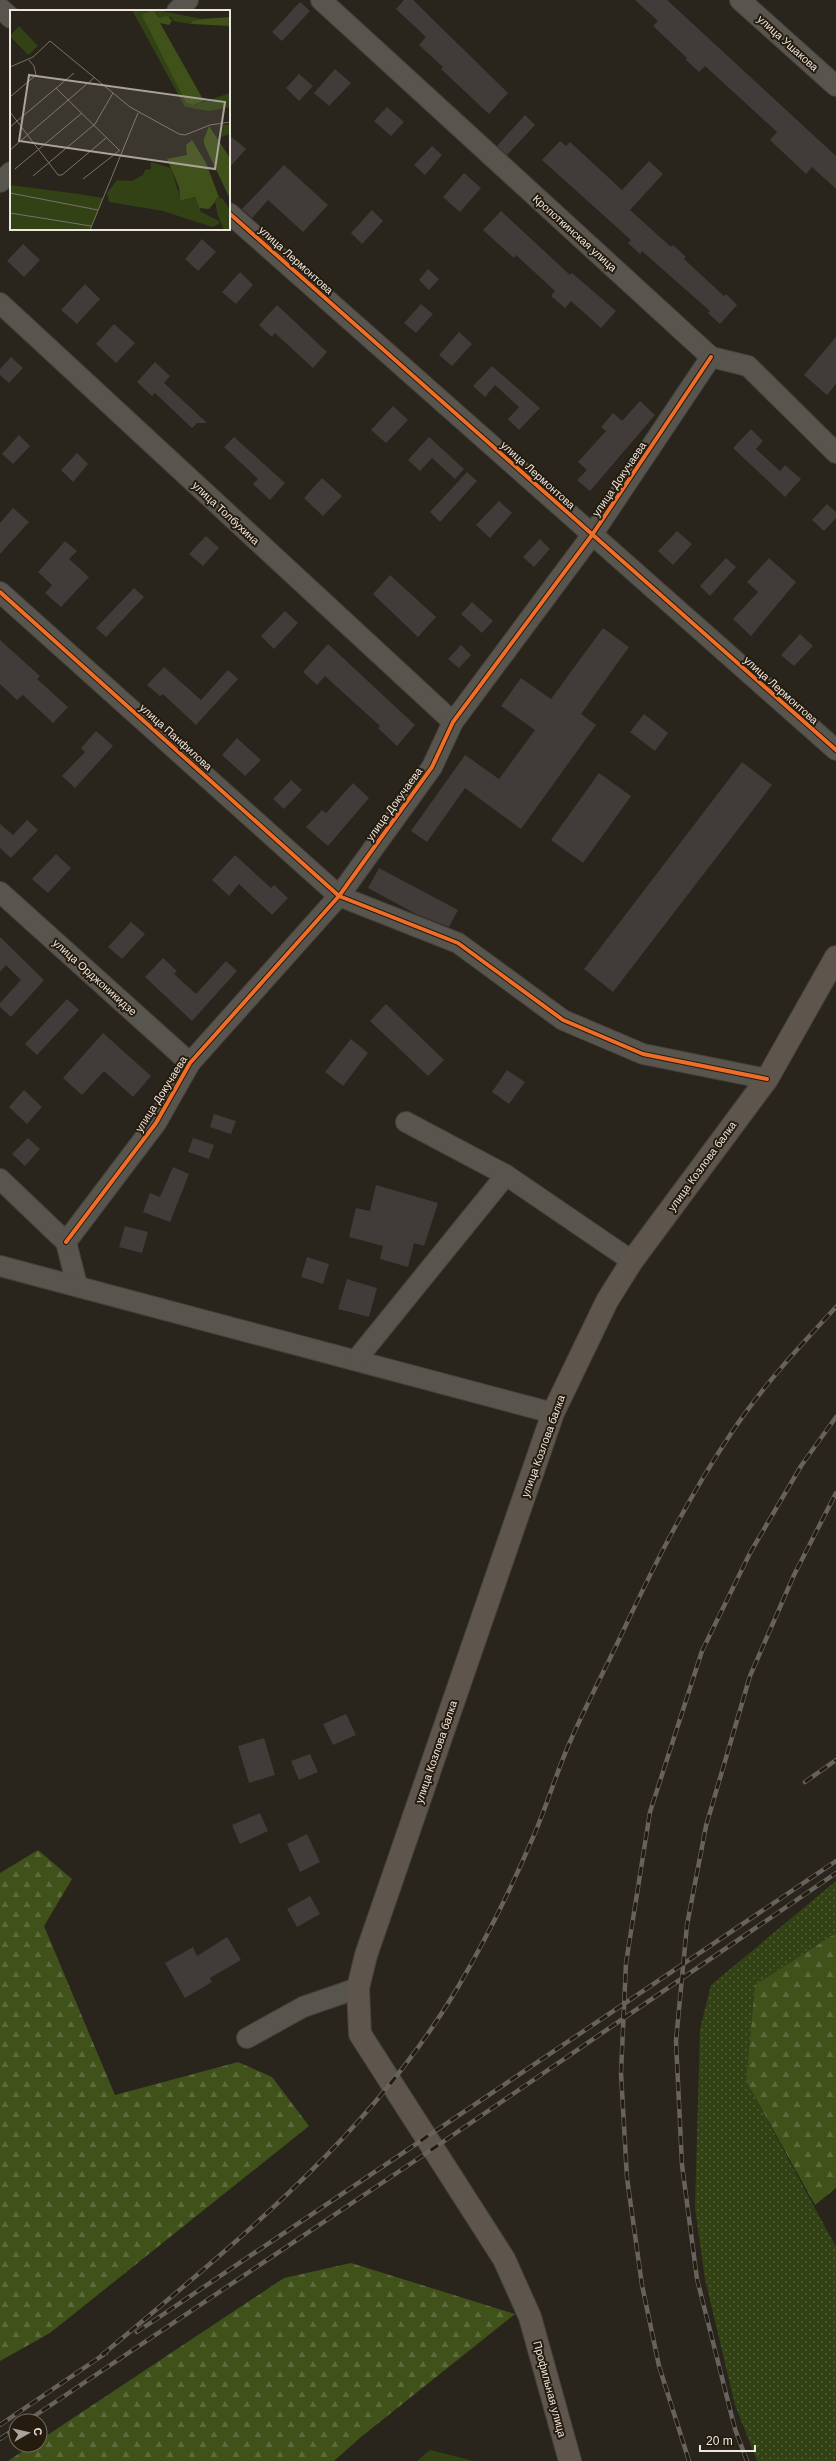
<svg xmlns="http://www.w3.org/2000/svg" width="836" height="2461" font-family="Helvetica,sans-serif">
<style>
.grass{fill:url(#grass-dots)}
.forest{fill:url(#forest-firs)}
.garden{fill:#334214}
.building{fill:#413b39}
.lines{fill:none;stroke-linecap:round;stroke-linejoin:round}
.minor-casing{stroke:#45413b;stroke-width:22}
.major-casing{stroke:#45413b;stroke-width:24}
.minor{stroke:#58544e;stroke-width:20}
.major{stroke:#5e554c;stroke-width:22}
.rail-casing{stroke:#66625d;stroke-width:4.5}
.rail{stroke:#251b0e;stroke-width:3;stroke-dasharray:9;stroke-linecap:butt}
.cycleway-casing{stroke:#251b0e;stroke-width:6}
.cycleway{stroke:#ee6e29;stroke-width:4}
.labels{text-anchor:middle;stroke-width:4;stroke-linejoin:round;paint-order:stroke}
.street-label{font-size:11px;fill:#eee7df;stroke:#251b0e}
.inset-road{fill:none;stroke:#78726a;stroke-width:1}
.view{fill:#a9a39b;fill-opacity:0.15;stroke:#a9a39b;stroke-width:2}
.inset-edge{fill:none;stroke:#eee7df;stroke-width:2}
</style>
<defs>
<pattern id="grass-dots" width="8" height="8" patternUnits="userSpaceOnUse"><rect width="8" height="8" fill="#334214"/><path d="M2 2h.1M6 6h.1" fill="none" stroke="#515d36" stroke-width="1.8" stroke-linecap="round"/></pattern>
<pattern id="forest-firs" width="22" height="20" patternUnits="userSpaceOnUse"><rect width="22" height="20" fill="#40521a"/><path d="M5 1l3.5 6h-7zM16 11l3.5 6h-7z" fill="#5c6b3b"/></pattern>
</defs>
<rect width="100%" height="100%" fill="#29241c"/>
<!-- grass -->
<polygon class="grass" points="836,1881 836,1933 755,1985 746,2081 836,2247 836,2461 757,2461 735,2405 705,2279 695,2208 700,2029 711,1985"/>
<!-- forest -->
<g class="forest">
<polygon points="38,1850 72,1879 44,1926 115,2095 238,2062 272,2077 309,2126 50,2333 0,2361 0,1873"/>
<polygon points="836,1933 836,2188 815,2205 746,2081 755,1985"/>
<polygon points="351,2263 515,2314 361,2437 334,2461 8,2461 32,2445 40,2445 40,2440 284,2278"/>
</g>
<!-- garden -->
<polygon class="garden" points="430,2450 474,2461 417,2461"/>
<!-- building -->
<g class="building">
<polygon points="404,0 413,0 508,93 489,114 441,69 443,67 419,45 426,37 396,9"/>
<polygon points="635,0 667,0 836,156 836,189 812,167 806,174 770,140 777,132 705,66 699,72 686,60 687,58 653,26 658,21"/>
<polygon points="300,2 310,11 282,41 272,32"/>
<polygon points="335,69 351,83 329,106 314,93"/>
<polygon points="299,74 313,86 299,101 286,88"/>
<polygon points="387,107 404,122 391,136 374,121"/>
<polygon points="525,115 535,125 507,155 497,146"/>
<polygon points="229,135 246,149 229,168"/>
<polygon points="560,141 566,146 570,142 622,190 649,161 663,174 630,210 671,247 673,245 686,257 684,259 724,296 726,294 737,305 720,324 708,313 710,311 669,275 642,251 640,254 628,243 631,240 542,160"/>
<polygon points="432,146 442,155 425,175 414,165"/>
<polygon points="284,165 328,205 303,232 268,200 252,218 242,209"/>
<polygon points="464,173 481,188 460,212 443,197"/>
<polygon points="372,210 383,221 362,244 351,233"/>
<polygon points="501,211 570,275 572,273 616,311 601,328 571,301 565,308 551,296 555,291 516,255 514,258 483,230"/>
<polygon points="202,239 216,252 198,271 185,259"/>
<polygon points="23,244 40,260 24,277 7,261"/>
<polygon points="428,269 439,279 429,290 419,280"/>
<polygon points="240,272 253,285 236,304 222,292"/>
<polygon points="85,284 100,299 77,324 61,310"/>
<polygon points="421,304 433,314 416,333 404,323"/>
<polygon points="277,305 327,352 313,368 275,333 272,337 259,325"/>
<polygon points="114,324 135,343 116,363 96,344"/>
<polygon points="459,332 472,344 452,366 439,355"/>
<polygon points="836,337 836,384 827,395 804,375"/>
<polygon points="11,357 23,368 9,383 0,375 0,369"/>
<polygon points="155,362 170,376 164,383 207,423 197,423 192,428 155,393 152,396 137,382"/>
<polygon points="492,366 540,408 519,430 508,419 519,407 495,385 485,397 473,386"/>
<polygon points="640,401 655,415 590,491 577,480 587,470 578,462 606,431 601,427 613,413 622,421"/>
<polygon points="393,406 408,420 386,443 371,430"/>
<polygon points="751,429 763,441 756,449 780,471 785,465 801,479 785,497 733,448"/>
<polygon points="19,435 30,446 13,464 2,454"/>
<polygon points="234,437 285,483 270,500 253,484 258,479 224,447"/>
<polygon points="429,437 464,469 455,479 432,458 420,471 408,460"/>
<polygon points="77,453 88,464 73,482 61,470"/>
<polygon points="467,472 477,481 440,522 430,512"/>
<polygon points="322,478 342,496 323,516 304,498"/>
<polygon points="499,501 512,513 490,538 476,525"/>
<polygon points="827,504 836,512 836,518 824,531 812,520"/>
<polygon points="13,508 29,522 0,554 0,523"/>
<polygon points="677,531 692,544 673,565 658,551"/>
<polygon points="206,536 219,548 203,566 189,554"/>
<polygon points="540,539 550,549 534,567 523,557"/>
<polygon points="65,541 77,551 69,559 89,577 61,607 45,593 52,585 38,572"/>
<polygon points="726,558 736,567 710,596 700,586"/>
<polygon points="769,558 796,582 751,636 733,619 758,592 747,582"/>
<polygon points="390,575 436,617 418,637 373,594"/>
<polygon points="134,588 144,597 106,637 96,628"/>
<polygon points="472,602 493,621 482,633 461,614"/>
<polygon points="285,611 298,623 274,649 261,636"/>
<polygon points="603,628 629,647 581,714 596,725 521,829 465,788 427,842 411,831 465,755 499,779 535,730 501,706 521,678 551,699"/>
<polygon points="800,634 813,646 794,666 781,655"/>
<polygon points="0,640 40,676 37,679 68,707 53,723 23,695 17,700 0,684"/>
<polygon points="328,644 415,725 397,746 378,728 380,726 325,676 317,685 303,672"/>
<polygon points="461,645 471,655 459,668 448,659"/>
<polygon points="164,667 201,700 228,670 238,679 196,725 163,694 160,696 147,685"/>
<polygon points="644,714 668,733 655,751 630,732"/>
<polygon points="96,731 113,746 75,788 62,776 85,752 81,748"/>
<polygon points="237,738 261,760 245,776 222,755"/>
<polygon points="742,762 772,785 613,992 584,969"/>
<polygon points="599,773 631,796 583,863 551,840"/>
<polygon points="291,780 302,790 284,809 273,799"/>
<polygon points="353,783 369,798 328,846 306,827 322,810 326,813"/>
<polygon points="27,820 38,830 11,858 0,848 0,824 13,835"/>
<polygon points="56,854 71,868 48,893 32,879"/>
<polygon points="235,855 271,888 274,885 288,898 272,915 239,884 229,896 212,880"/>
<polygon points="379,868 458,910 449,927 416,914 368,888"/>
<polygon points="131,922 145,934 122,959 108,947"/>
<polygon points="0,937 44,980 11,1017 0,1007 0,1003 21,980 6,965 0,972"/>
<polygon points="163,958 177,971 174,974 196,994 226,961 237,971 192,1021 145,977"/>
<polygon points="67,999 79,1010 37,1055 25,1044"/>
<polygon points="386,1004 444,1060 428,1076 370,1021"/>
<polygon points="103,1033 151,1076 133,1097 104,1071 82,1095 63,1078"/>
<polygon points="351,1039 368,1053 343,1086 325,1072"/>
<polygon points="507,1070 525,1082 509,1104 492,1092"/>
<polygon points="24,1090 42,1107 27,1124 9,1107"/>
<polygon points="214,1114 236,1121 231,1134 210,1127"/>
<polygon points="28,1138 40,1149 25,1166 12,1154"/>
<polygon points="193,1138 214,1145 209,1159 188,1152"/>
<polygon points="173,1167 189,1174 170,1222 143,1212 150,1193 160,1197"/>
<polygon points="376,1185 438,1203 424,1246 414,1243 408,1267 380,1259 383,1246 349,1237 356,1208 370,1211"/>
<polygon points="125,1226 148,1232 142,1253 119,1247"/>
<polygon points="307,1257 329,1264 323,1284 301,1277"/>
<polygon points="347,1279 377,1288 369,1317 338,1309"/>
<polygon points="346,1714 356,1735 333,1745 323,1724"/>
<polygon points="264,1738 275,1775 249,1783 238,1746"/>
<polygon points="310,1754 318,1772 299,1780 291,1761"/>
<polygon points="260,1813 268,1831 240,1844 232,1825"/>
<polygon points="307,1834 320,1862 300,1872 287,1844"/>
<polygon points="310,1896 320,1914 297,1927 287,1909"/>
<polygon points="227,1937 241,1960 210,1978 212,1982 185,1998 165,1963 193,1947 197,1956"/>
</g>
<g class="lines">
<defs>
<g id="minor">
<polyline points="321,0 711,357 748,366 836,453"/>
<polyline points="740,0 836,86"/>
<polyline points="0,8 11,18"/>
<polyline points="177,11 188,0"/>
<polyline points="0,182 11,172"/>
<polyline points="229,213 836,750"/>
<polyline points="0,303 453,722"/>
<polyline points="0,592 339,896 458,943 563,1020 643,1054 767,1079"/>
<polyline points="0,892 190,1063"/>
<polyline points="406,1122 506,1175"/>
<polyline points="0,1179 66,1242 77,1285"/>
<polyline points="66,1242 156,1123 190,1063 339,896 432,767 453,722 592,535 711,357"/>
<polyline points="0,1266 553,1413"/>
<polyline points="356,1360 506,1175 632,1261"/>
<polyline points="247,2038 303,2007 358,1988"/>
</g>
<polyline id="major" points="570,2461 530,2317 504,2259 360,2034 358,1988 366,1955 553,1413 607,1301 632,1261 767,1079 836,957"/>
</defs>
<!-- minor casing -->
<use href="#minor" class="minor-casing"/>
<!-- major casing -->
<use href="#major" class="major-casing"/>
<!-- minor -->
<use href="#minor" class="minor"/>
<!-- major -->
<use href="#major" class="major"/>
<defs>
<g id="rail">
<polyline points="805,1782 836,1760"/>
<polyline points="137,2332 836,1861"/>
<path d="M102 2355C233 2245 370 2136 458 1987 486 1939 512 1887 534 1835 547 1805 556 1774 569 1744 584 1710 601 1677 617 1644 651 1571 687 1499 732 1432 762 1387 799 1347 836 1307"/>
<polyline points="27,2421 434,2148 836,1873"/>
<polyline points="0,2425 106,2353"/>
<polyline points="0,2439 16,2428"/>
<polyline points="689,2461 659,2366 642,2285 627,2178 621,2073 626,1963 650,1812 702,1651 750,1553 801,1466 836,1417"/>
<polyline points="747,2461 735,2429 697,2279 682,2165 676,2041 687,1925 706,1826 750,1676 794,1575 836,1493"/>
</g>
</defs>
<!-- rail casing -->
<use href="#rail" class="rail-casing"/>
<!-- rail -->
<use href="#rail" class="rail"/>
<defs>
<g id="cycleway">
<polyline points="229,213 836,750"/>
<polyline points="0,592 339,896 458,943 563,1020 643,1054 767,1079"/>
<polyline points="66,1242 156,1123 190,1063 339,896 432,767 453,722 592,535 711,357"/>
</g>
</defs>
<!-- cycleway casing -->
<use href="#cycleway" class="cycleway-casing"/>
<!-- cycleway -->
<use href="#cycleway" class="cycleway"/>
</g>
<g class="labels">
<!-- street labels -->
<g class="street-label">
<text transform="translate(788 43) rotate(42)" y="4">улица Ушакова</text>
<text transform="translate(575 233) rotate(42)" y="4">Кропоткинская улица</text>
<text transform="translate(296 260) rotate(42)" y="4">улица Лермонтова</text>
<text transform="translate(538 475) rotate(42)" y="4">улица Лермонтова</text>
<text transform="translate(619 479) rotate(-56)" y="4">улица Докучаева</text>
<text transform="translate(226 513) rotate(43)" y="4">улица Толбухина</text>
<text transform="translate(781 690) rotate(42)" y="4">улица Лермонтова</text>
<text transform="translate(176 737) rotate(42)" y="4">улица Панфилова</text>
<text transform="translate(394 804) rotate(-54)" y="4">улица Докучаева</text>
<text transform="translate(95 977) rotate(42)" y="4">улица Орджоникидзе</text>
<text transform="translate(161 1094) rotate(-58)" y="4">улица Докучаева</text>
<text transform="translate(702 1166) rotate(-54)" y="4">улица Козлова балка</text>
<text transform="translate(543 1446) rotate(-70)" y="4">улица Козлова балка</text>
<text transform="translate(436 1752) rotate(-71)" y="4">улица Козлова балка</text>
<text transform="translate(550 2389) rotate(75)" y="4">Профильная улица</text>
</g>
</g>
<!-- overview -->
<g transform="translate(10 10)">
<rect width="220" height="220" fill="#29241c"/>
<path d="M122 0H147L192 9 182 11 181 14 163 11 161 7 149 8 146 3 138 2 133 4V8L176 93 184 95 220 83V97L199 101 175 97Z" fill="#334214"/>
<path d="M143 0 149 8 158 6 162 11 159 15 150 13 194 91 183 95 176 93 133 8V4ZM220 7V16L181 14 182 11 192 9ZM199 116 220 148V189L194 134V129ZM182 130 196 153 209 187 199 199 189 198 185 187 170 191 169 177 157 149 177 145 176 135Z" fill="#40521a"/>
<path d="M141 152 161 158 171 191 185 187 191 202 209 211V214L202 217 153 201 99 192 97 183 107 170 122 171 133 165 135 160 141 159ZM207 187 213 189 220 200V220H214L208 206 205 191Z" fill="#334214"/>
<path d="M9 16 28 36 18 45 0 26ZM220 114V124L211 127 213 115ZM0 175 69 184 93 188 80 220H0Z" fill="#334214"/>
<path class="inset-road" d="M0 57 23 47 40 31 120 97 169 124 175 125 200 115 220 112M46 78 109 140M0 87 26 65 24 56 19 50M0 102 48 165H52L96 128M0 117 64 63M0 140 85 67M5 159 72 103M23 166 85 114 103 83M73 169 110 140M0 183 88 200M0 203 81 216M80 220 128 103"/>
<path class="view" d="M19 65 215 92 205 159 9 131Z"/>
<rect width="220" height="220" class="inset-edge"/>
</g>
<!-- north arrow -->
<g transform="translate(28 2433) rotate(82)"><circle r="19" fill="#251b0e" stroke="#756d62"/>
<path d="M0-3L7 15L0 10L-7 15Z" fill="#a9a39b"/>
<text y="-6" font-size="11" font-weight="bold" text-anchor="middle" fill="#eee7df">С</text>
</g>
<!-- scale -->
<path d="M700 2445v6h55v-6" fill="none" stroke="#eee7df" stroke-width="2"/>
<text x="706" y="2445" font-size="12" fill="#eee7df" stroke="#251b0e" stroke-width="3" paint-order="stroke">20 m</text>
</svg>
